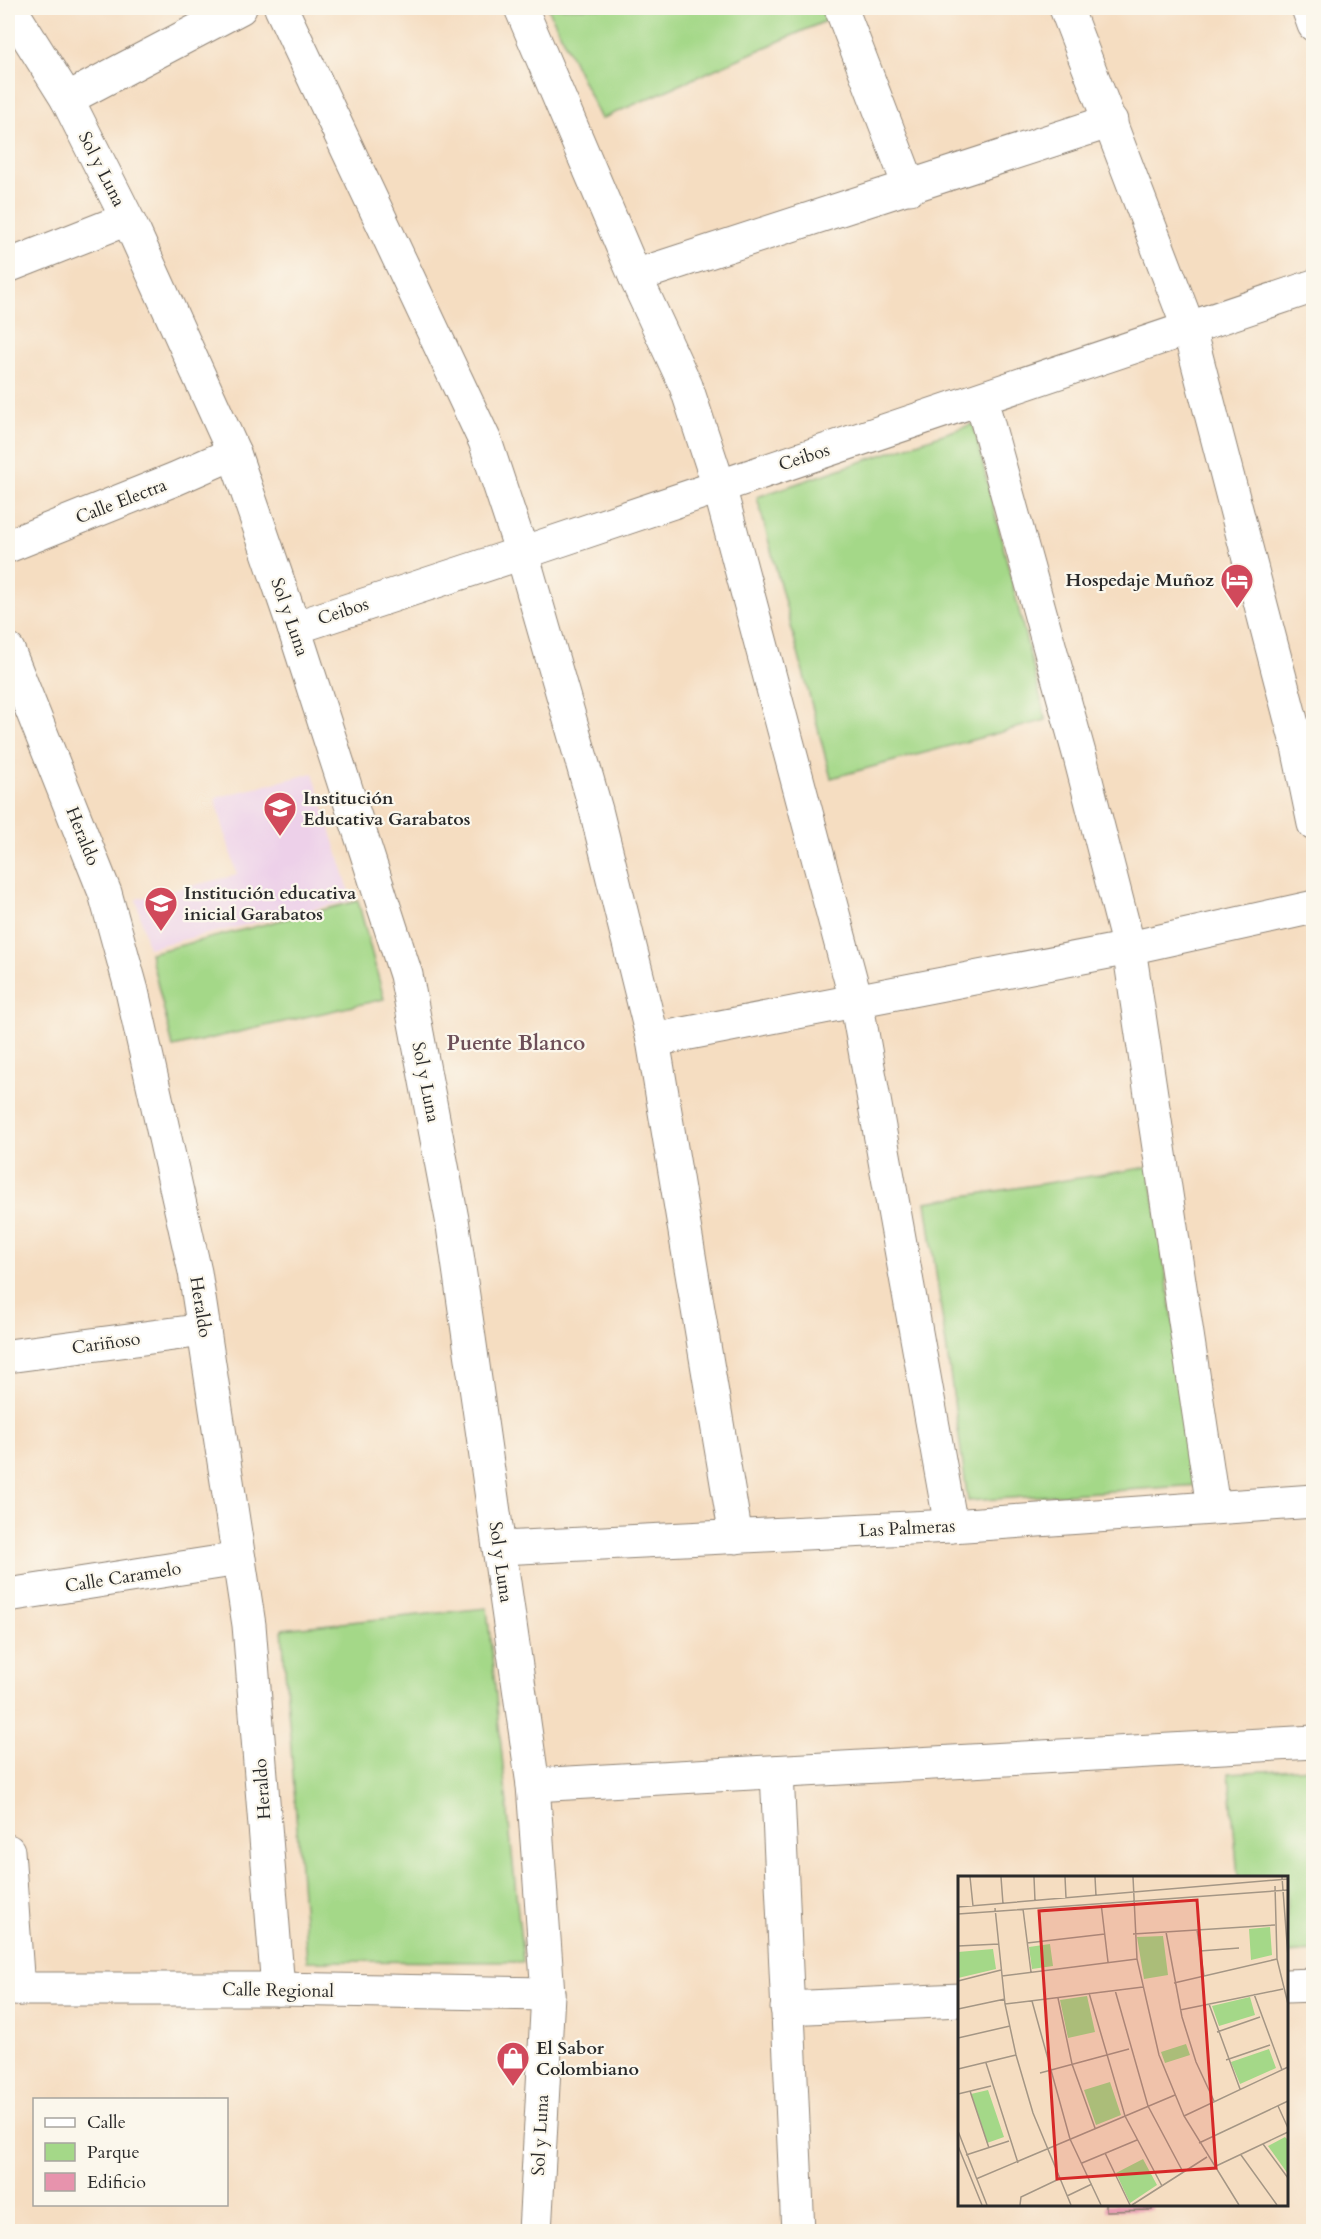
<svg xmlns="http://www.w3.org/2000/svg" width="1321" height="2239" font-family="Cardo,serif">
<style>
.built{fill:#edd0e9}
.green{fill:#a4d888;stroke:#68825a;stroke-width:1.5}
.building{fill:#e793ad}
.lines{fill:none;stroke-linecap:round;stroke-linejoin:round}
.street-casing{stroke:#908476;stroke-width:35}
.street{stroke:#fff;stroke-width:33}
.labels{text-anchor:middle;stroke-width:4.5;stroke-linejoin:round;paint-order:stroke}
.street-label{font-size:18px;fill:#2b2b2b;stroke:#fbf7ec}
.poi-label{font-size:18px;font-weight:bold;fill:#2b2b2b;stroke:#fbf7ec;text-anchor:start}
.quarter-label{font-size:21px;font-weight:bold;fill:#6d4f58;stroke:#fbf7ec}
.inset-road{fill:none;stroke:#a49685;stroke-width:1.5}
.view{fill:#d62828;fill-opacity:0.15;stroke:#d62828;stroke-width:3}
.inset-edge{fill:none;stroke:#2b2b2b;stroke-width:3}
</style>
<rect width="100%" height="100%" fill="#fbf7ec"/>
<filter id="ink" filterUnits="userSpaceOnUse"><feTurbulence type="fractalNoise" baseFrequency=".0167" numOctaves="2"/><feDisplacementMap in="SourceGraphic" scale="12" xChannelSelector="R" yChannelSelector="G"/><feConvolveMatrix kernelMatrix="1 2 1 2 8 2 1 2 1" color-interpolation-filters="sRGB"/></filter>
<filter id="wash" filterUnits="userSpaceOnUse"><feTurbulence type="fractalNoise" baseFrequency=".008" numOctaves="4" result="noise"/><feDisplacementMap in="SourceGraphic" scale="24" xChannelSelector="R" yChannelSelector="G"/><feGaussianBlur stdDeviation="1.35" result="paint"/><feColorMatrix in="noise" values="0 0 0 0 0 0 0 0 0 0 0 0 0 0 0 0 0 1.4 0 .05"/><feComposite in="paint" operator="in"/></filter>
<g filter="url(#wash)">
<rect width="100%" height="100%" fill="#f5ddc1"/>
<!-- built -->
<polygon class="built" points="313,773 352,900 148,948 136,899 237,875 215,798"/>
<!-- green -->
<g class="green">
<polygon points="548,8 825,8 830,19 601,119"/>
<polygon points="973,424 1046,720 831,778 757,497"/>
<polygon points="358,901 384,999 173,1047 150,953"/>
<polygon points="1149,1167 1199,1485 968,1501 926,1202"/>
<polygon points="487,1608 523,1962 307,1961 282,1629"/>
<polygon points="1313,1768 1313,1951 1287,1953 1286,1878 1238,1877 1229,1773"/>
</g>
<g id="blocks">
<!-- building -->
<polygon class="building" points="1106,2204 1152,2204 1152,2210 1106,2211"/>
</g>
</g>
<g filter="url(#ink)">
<use href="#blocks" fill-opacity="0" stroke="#908476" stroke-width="1.5"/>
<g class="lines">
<defs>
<g id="street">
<polyline points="10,8 67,99 135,234 234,453 294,628 406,975 452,1219 533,1785 548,1994 535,2232"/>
<polyline points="281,8 485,441 522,553 596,810 653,1040 736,1537"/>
<polyline points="521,8 635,276 686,386 719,486 856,1000 951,1526"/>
<polyline points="841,8 910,188"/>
<polyline points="1066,8 1189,329 1298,747 1314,824"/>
<polyline points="1308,8 1314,25"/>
<polyline points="67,99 240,8"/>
<polyline points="8,266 127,219"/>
<polyline points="635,276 1111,121"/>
<polyline points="981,399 1080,757 1129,948 1213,1507"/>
<polyline points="8,546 175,479 234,453"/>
<polyline points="294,628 522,553 1314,286"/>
<polyline points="8,650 105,893 132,991 195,1272 249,1625 278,1989"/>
<polyline points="653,1040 1129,948 1314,907"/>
<polyline points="8,1356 204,1330"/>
<polyline points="499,1548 951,1526 1314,1501"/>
<polyline points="8,1595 239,1559"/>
<polyline points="777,1772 798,2232"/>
<polyline points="533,1785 1314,1742"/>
<polyline points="8,1851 18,1989"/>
<polyline points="1286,1986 1314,1985"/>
<polyline points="8,1989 278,1989 548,1994"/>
<polyline points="787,2008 960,2000"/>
</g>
</defs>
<!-- street casing -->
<use href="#street" class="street-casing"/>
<!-- street -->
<use href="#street" class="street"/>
</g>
</g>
<!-- icons -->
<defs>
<symbol id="hotel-pin" viewBox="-11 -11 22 30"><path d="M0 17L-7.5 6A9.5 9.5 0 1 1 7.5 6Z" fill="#d1495b" stroke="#fbf7ec"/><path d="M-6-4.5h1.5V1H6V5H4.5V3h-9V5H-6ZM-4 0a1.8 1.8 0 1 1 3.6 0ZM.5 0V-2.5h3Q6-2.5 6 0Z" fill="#fff"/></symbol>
<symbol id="school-pin" viewBox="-11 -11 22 30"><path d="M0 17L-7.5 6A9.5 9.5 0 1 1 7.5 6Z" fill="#d1495b" stroke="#fbf7ec"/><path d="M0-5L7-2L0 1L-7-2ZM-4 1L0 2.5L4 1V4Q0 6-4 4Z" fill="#fff"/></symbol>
<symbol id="shop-pin" viewBox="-11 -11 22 30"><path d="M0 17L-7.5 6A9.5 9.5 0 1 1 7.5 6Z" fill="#d1495b" stroke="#fbf7ec"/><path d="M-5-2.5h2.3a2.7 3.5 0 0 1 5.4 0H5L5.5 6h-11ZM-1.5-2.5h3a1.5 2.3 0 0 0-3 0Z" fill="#fff"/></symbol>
</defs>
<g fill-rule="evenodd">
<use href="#hotel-pin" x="1218" y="561" width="38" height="52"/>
<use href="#school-pin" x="261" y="789" width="38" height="52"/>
<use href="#school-pin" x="142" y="884" width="38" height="52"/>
<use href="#shop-pin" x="494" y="2039" width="38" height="52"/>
</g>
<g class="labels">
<!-- street labels -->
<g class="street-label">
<text transform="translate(102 169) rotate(63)" y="6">Sol y Luna</text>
<text transform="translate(804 457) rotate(-18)" y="6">Ceibos</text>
<text transform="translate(121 501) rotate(-21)" y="6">Calle Electra</text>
<text transform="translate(343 611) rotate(-18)" y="6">Ceibos</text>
<text transform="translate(290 617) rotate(71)" y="6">Sol y Luna</text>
<text transform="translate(83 836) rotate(68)" y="6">Heraldo</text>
<text transform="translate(426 1082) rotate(79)" y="6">Sol y Luna</text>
<text transform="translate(201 1307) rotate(81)" y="6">Heraldo</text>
<text transform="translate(106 1343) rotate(-8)" y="6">Cariñoso</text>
<text transform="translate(907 1528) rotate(-3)" y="6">Las Palmeras</text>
<text transform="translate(501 1562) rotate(82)" y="6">Sol y Luna</text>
<text transform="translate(123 1577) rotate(-9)" y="6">Calle Caramelo</text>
<text transform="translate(262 1789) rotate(-94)" y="6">Heraldo</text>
<text transform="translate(278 1990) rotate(1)" y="6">Calle Regional</text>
<text transform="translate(540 2135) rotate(-87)" y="6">Sol y Luna</text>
</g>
<!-- poi labels -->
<g class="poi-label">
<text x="1214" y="586" text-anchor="end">Hospedaje Muñoz</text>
<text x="303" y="804">Institución<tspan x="303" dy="21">Educativa Garabatos</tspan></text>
<text x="184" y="899">Institución educativa<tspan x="184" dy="21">inicial Garabatos</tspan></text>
<text x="536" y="2054">El Sabor<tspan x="536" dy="21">Colombiano</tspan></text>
</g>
<!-- quarter labels -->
<g class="quarter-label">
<text x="516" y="1050">Puente Blanco</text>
</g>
</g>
<!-- overview -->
<g transform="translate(958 1876)">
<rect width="330" height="330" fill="#f5ddc1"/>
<path d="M312 51 314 79 293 84 291 53ZM205 60 210 99 186 103 179 61ZM92 68 95 90 74 93 71 71ZM35 73 38 93 0 102V76ZM129 120 137 156 110 162 102 124ZM292 121 297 139 261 150 254 130ZM228 168 232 179 207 187 203 176ZM311 173 318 192 282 208 273 186ZM152 206 163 239 138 249 126 214ZM30 214 46 261 29 267 13 218ZM327 261 330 264V298L310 270ZM185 283 199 309 172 327 158 297Z" fill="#a4d888"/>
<path class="inset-road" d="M12 1 15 30M43 1 45 28M76 1 77 25M107 1 108 22M137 1 138 20M175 1 179 83 201 179 226 240 281 329M324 1 330 81M317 10 319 83 330 128M143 27 150 86M0 31 330 3M37 32 47 128 58 179 75 237 113 329M65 33 73 96M0 38 330 14M239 54 246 100M208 56 224 141 238 186 256 225M175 58 317 49M69 67 147 58M0 70 41 68M242 75 281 72M44 100 179 83M0 105 43 94M216 107 319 83M157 114 190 230 225 296M131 117 167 240 204 310M296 118 324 194M100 122 114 188 137 252M74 125 112 263 143 329M47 128 185 111M251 128 282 213M0 133 47 123M222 134 325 113M259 156 302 141M0 162 52 150M268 184 312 169M28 187 60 287M0 193 58 179M82 197 171 173M12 215 31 272M0 218 33 210M320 230 330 252M226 240 330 191M0 255 29 329M241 267 330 225M305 268 330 302M0 270 24 329M147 277 172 329M8 279 51 265M283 279 319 329M124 287 179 264M256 291 330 256M18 303 217 219M109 320 134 308M62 329 63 321 101 303M174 329 249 281"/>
<path class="view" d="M239 24 258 292 99 303 81 35Z"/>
<rect width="330" height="330" class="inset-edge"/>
</g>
<!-- margin -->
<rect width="1321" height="2239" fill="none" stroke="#fbf7ec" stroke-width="30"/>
<!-- legend -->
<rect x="33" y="2098" width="195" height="108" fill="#fbf7ec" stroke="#a8a59f" stroke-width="1.5"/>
<rect x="45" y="2118" width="30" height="9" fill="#ffffff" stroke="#a8a59f" stroke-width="1.5"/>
<text x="87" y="2128" font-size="18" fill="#2b2b2b">Calle</text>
<rect x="45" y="2143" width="30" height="18" fill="#a4d888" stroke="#a8a59f" stroke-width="1.5"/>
<text x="87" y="2158" font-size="18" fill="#2b2b2b">Parque</text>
<rect x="45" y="2173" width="30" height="18" fill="#e793ad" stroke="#a8a59f" stroke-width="1.5"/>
<text x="87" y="2188" font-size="18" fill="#2b2b2b">Edificio</text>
</svg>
